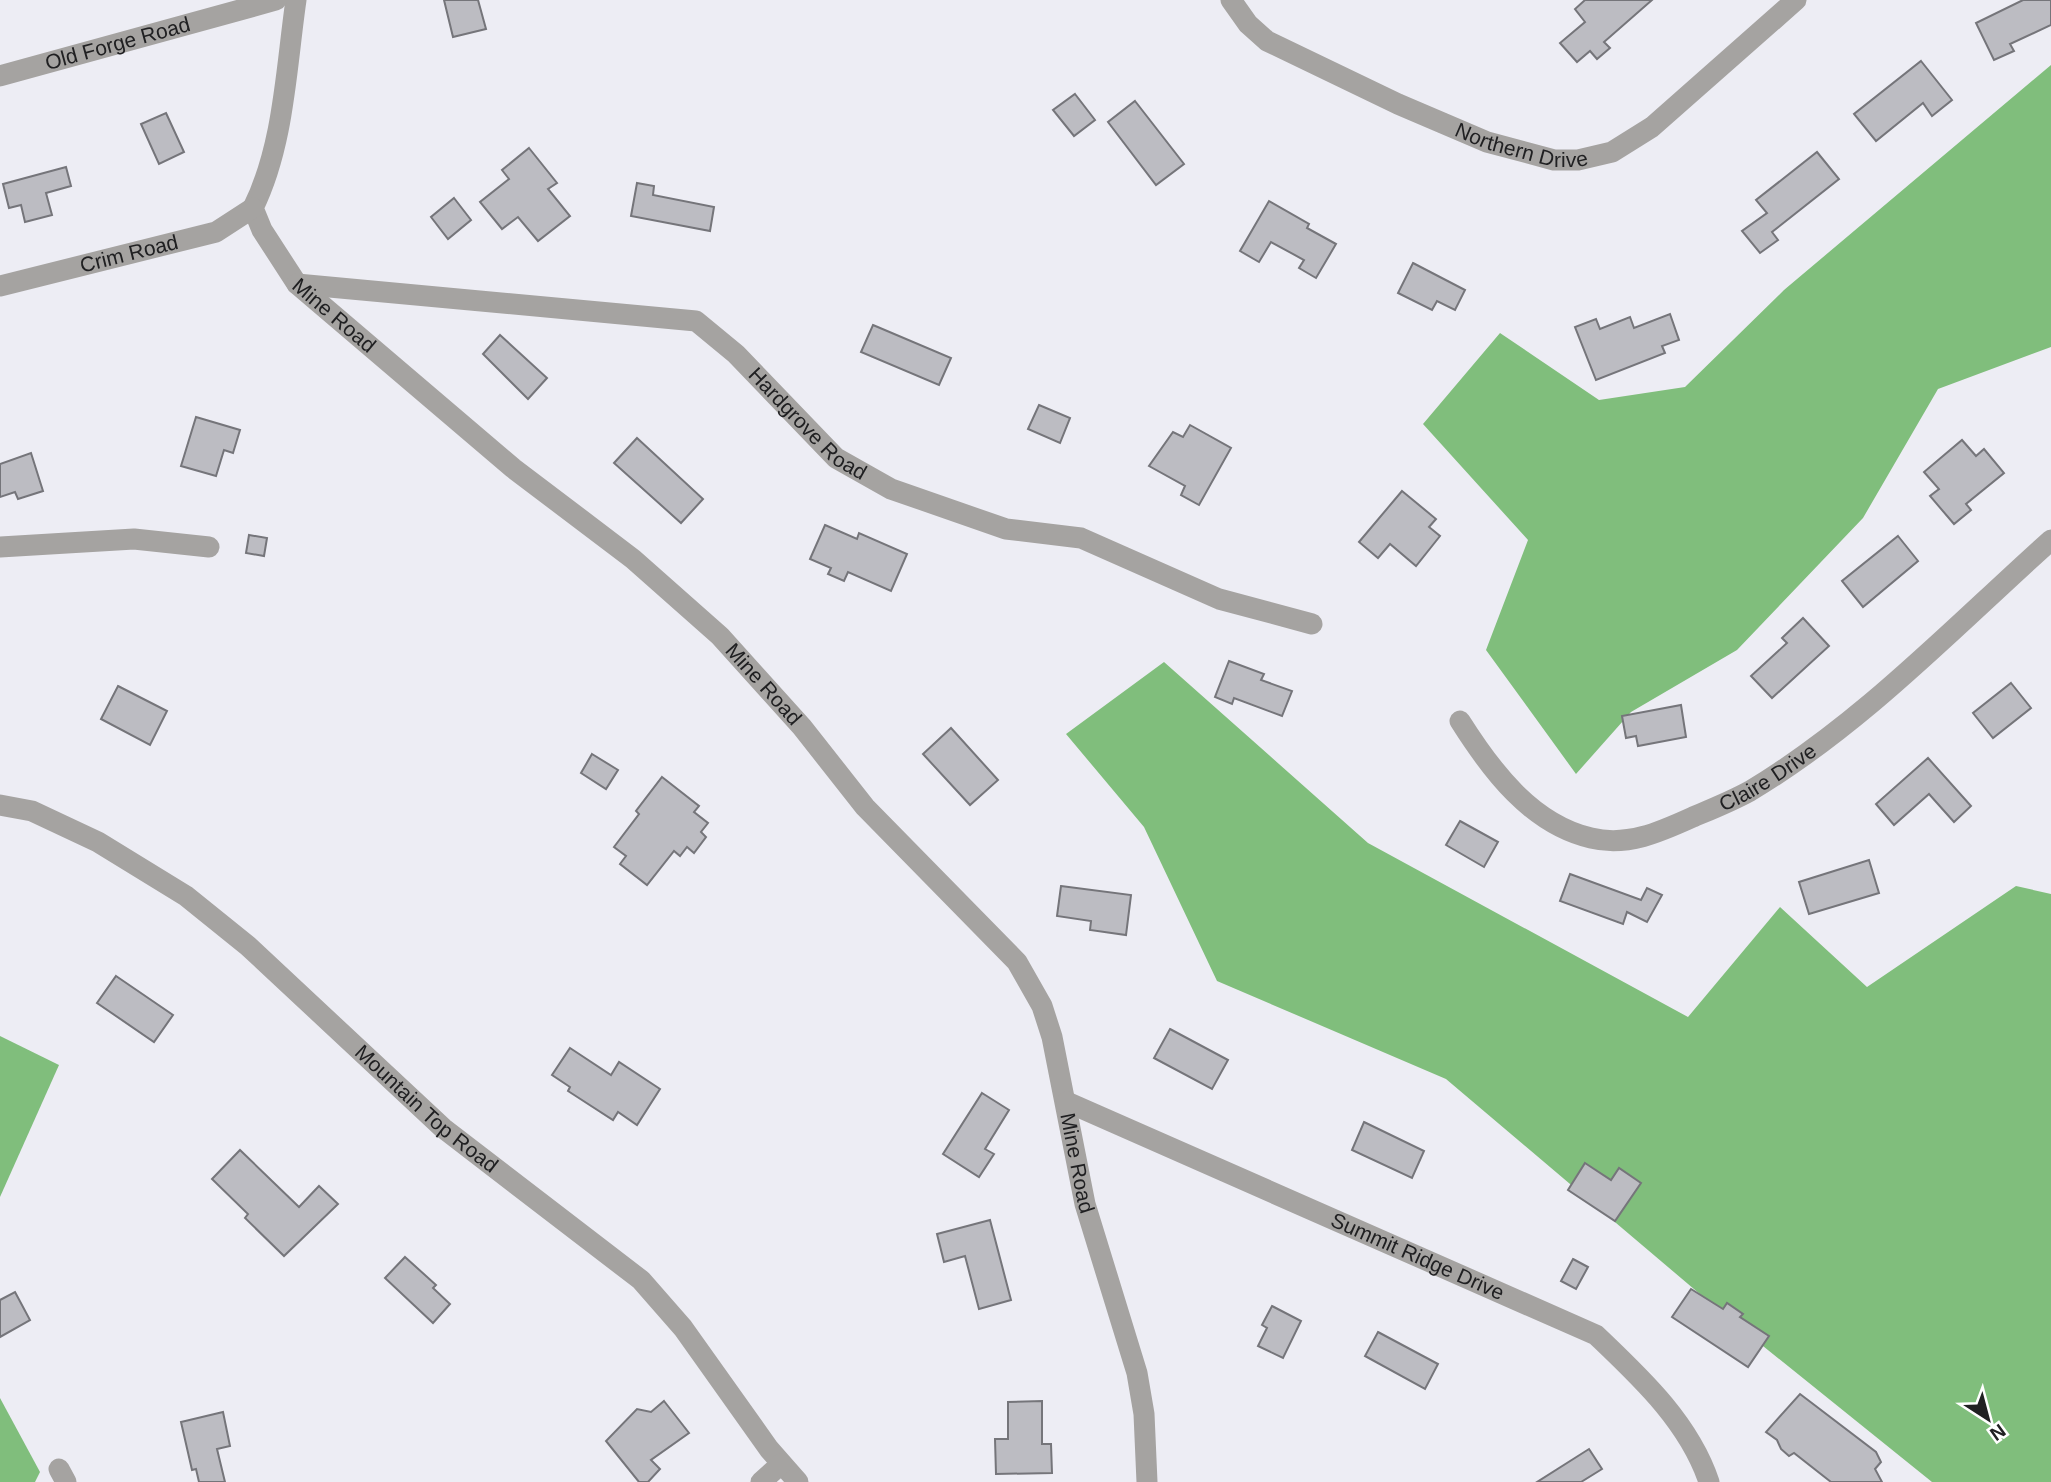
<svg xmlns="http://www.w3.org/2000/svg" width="2051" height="1482" font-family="Helvetica,sans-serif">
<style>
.forest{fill:#80be7c}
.building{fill:#bcbcc2;stroke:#75757a;stroke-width:2}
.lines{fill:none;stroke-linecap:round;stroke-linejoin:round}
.minor{stroke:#a5a3a1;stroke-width:21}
.labels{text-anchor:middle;stroke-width:7;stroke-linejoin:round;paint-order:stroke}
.street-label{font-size:21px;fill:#202022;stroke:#fff}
</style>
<rect width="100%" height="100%" fill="#ededf4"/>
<!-- forest -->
<g class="forest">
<polygon points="2051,65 2051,347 1938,389 1863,518 1737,650 1631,712 1576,774 1486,650 1528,540 1423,424 1500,333 1599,400 1685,387 1784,290"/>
<polygon points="1164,662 1368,843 1688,1017 1780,907 1867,987 2016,886 2051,894 2051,1482 1932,1482 1727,1317 1446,1079 1217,981 1144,827 1066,734"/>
<polygon points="0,1036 59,1065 0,1197"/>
<polygon points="0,1398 40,1472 35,1482 0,1482"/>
</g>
<!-- building -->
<g class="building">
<polygon points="444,0 478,0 486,29 453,37"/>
<polygon points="1585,0 1652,0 1604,42 1610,48 1597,59 1590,51 1577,62 1560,43 1585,22 1575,9"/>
<polygon points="2023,0 2051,0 2051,25 2010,44 2014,51 1994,60 1976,23"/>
<polygon points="1921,61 1952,100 1932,116 1923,103 1876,141 1854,114"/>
<polygon points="1075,94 1095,120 1074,136 1053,110"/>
<polygon points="1135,101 1184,164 1156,185 1108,122"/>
<polygon points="166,113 184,152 159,164 141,124"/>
<polygon points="529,148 557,183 548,189 570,216 538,241 518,217 502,229 480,202 509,179 502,170"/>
<polygon points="1817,152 1839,179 1772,232 1778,240 1760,253 1742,231 1767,213 1756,200"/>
<polygon points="66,167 71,186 46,193 52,215 25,222 21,205 9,208 3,184"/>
<polygon points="637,183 654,186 653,195 714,207 710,231 631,216"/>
<polygon points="454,198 471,220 448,239 431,217"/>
<polygon points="1269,201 1309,224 1307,228 1336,244 1316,278 1299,268 1304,260 1271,242 1259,262 1240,251"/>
<polygon points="1413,263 1465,290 1455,310 1437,301 1432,310 1398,293"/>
<polygon points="1670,314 1679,340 1662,346 1665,353 1596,380 1575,327 1596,319 1600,329 1630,317 1634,328"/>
<polygon points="873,325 951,358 939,385 861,352"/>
<polygon points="500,335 547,378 528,399 483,354"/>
<polygon points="1039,405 1070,418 1060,443 1028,429"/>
<polygon points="196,417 240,430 233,453 224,450 216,476 181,466"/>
<polygon points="1190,425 1231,448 1199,505 1181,495 1185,486 1149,466 1173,432 1183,437"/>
<polygon points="637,438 703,499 681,523 614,463"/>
<polygon points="1962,440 1976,456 1984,449 2004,473 1966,504 1971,510 1954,524 1930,496 1939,489 1924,472"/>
<polygon points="31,453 43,491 18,499 15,492 0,497 0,464"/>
<polygon points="1402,491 1436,519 1429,527 1440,536 1416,566 1390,544 1378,558 1359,542"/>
<polygon points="825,525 857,539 859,533 907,554 891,591 848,572 844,581 828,574 831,568 810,559"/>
<polygon points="249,535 267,538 264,556 246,553"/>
<polygon points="1898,536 1918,561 1863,607 1842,581"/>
<polygon points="1803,618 1829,646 1772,698 1751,676 1787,643 1782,638"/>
<polygon points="1229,661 1264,674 1261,680 1292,691 1282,716 1234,698 1232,704 1215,697"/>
<polygon points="2011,683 2031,708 1993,738 1973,713"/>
<polygon points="118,686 167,711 150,745 101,719"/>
<polygon points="1681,705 1686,737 1638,746 1636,736 1626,738 1622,716"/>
<polygon points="951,728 998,780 970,805 923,754"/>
<polygon points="592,754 618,770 606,789 581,773"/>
<polygon points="1928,758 1971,806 1954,822 1929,794 1894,825 1876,804"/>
<polygon points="662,777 699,806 694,812 708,823 701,832 706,837 694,853 687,847 680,856 674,851 647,885 620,864 626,856 614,847 639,814 636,811"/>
<polygon points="1460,821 1498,842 1484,867 1446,845"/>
<polygon points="1869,860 1879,893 1809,914 1799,882"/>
<polygon points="1570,874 1641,900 1647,888 1662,895 1647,922 1627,912 1623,924 1560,901"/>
<polygon points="1061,886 1131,895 1126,935 1090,930 1091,921 1057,916"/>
<polygon points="116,976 173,1015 154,1042 97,1003"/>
<polygon points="1170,1029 1228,1060 1212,1089 1154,1058"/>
<polygon points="570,1048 611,1075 619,1062 660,1089 637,1125 618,1112 613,1120 568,1091 570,1087 552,1075"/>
<polygon points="982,1093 1009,1110 985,1149 994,1154 979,1177 943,1154"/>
<polygon points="1364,1122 1424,1151 1412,1178 1352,1150"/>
<polygon points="240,1150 299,1207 319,1186 338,1204 284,1256 245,1218 248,1214 212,1179"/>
<polygon points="1585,1163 1611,1180 1619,1168 1641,1183 1615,1221 1568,1190"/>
<polygon points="990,1220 1011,1300 979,1309 965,1256 944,1262 937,1234"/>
<polygon points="405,1257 436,1285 433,1288 450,1304 433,1323 385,1278"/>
<polygon points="1573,1259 1588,1267 1576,1289 1561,1281"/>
<polygon points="1691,1289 1723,1309 1727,1303 1743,1314 1740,1317 1769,1336 1748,1367 1672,1317"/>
<polygon points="15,1292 30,1320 0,1337 0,1300"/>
<polygon points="1272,1306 1301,1321 1283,1358 1258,1346 1267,1328 1262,1325"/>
<polygon points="1378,1332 1438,1364 1425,1389 1365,1356"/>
<polygon points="1800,1394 1876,1452 1881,1462 1875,1469 1882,1482 1831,1482 1794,1453 1789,1456 1781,1449 1777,1440 1766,1432"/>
<polygon points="664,1401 689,1433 651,1460 660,1469 648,1482 639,1482 606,1441 637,1409 651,1412"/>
<polygon points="1042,1401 1042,1444 1051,1444 1052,1473 996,1474 995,1439 1008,1439 1008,1402"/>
<polygon points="223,1412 230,1446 217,1449 225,1482 199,1482 196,1469 192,1470 181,1422"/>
<polygon points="1589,1449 1602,1469 1581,1482 1537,1482"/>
</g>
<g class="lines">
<!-- minor -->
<g class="minor">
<path id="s1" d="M296 0C286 69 284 145 253 208L262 230 297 284 513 468 633 559 720 636 802 727 865 807 1017 962 1042 1006 1052 1037 1085 1204 1137 1373 1144 1414 1147 1482"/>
<path id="s2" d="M1231 0 1248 24 1267 41 1398 104 1487 142 1554 160H1578L1612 152 1652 127 1796 0"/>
<path id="s3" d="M0 76 276 0"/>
<path id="s4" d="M297 284 696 321 736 354 836 458 891 489 1006 529 1081 538 1219 599 1312 624"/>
<path id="s5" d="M0 286 216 232 253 208"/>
<polyline points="0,547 134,539 209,547"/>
<path id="s6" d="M1460 721C1491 770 1531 824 1591 838 1627 847 1660 832 1693 817 1712 809 1732 801 1750 791 1862 724 1955 626 2051 540"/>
<path id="s7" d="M0 805 32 811 98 842 186 896 248 946 443 1128 641 1280 683 1328 769 1449 798 1482"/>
<path id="s8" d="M1067 1102 1596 1335C1640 1377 1689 1422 1709 1482"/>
<polyline points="59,1469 66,1482"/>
<polyline points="761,1482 781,1464"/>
</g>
</g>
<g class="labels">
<!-- street labels -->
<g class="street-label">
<text dy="7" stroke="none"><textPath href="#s3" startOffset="122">Old Forge Road</textPath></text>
<text dy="7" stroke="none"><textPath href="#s2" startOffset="332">Northern Drive</textPath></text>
<text dy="7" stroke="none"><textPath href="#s5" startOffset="133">Crim Road</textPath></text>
<text dy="7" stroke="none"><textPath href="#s1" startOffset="350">Mine Road</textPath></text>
<text dy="7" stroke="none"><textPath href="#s4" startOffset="553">Hardgrove Road</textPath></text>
<text dy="7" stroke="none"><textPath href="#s1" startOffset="917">Mine Road</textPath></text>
<text dy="7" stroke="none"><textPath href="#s6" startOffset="371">Claire Drive</textPath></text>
<text dy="7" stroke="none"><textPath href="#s7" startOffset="530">Mountain Top Road</textPath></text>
<text dy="7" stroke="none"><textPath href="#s1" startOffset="1505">Mine Road</textPath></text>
<text dy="7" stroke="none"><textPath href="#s8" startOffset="383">Summit Ridge Drive</textPath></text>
</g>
</g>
<!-- north arrow -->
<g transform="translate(1988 1419) rotate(144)" stroke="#ffffff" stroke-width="5" paint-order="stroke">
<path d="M0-5L12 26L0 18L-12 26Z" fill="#202022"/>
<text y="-10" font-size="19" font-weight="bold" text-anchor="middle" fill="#202022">N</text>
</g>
</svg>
